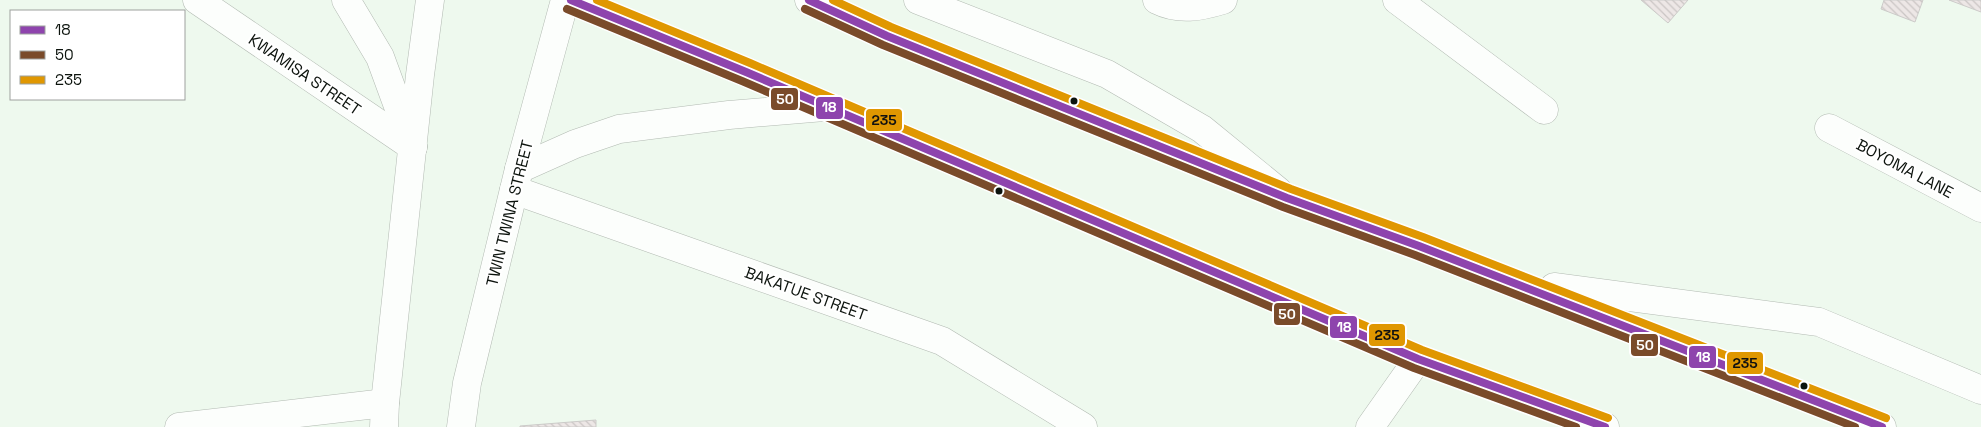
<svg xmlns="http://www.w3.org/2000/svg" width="1981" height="427" font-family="'Space Grotesk',sans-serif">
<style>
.building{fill:url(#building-back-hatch);stroke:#cccbc9}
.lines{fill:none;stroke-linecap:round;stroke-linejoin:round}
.minor-casing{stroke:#b2bab2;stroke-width:29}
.tertiary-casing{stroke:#b2bab2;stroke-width:29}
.secondary-casing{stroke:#b2bab2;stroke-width:29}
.trunk-casing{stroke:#b2bab2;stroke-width:29}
.minor{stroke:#fcfefc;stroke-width:28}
.tertiary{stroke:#fcfefc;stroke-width:28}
.secondary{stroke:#fcfefc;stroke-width:28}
.trunk{stroke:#fcfefc;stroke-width:28}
.bus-1-casing{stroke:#fff;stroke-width:11}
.bus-2-casing{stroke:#fff;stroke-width:11}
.bus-3-casing{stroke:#fff;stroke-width:11}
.bus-1{stroke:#8e44ad;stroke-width:8}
.bus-2{stroke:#7a4b2a;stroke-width:8}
.bus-3{stroke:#e09701;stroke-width:8}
.bus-dot{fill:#0c130d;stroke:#fff;stroke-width:2}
.labels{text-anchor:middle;stroke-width:4.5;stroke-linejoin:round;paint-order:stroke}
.street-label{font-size:16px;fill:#0c130d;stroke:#fff}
.line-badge{stroke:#fff;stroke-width:2}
.badge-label{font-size:14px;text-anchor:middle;font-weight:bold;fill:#fff}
.pale-badge-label{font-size:14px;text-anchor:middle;font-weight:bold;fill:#111}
</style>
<defs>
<pattern id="building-back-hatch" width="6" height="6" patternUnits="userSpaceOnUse" patternTransform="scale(1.25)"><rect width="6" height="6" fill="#ede7e6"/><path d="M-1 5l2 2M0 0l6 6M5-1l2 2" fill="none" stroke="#cac5c4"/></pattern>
</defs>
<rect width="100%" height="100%" fill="#eef9ee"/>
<!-- building -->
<g class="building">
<polygon points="1641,0 1688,0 1668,23"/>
<polygon points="1884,0 1923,0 1915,22 1881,9"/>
<polygon points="1949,0 1981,0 1981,12"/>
<polygon points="596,420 596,427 520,427 520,426"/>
</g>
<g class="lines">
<defs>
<g id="minor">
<polyline points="197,0 413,147"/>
<path d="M1157 0C1179 11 1200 7 1223 0"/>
<polyline points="1397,0 1544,110"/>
<polyline points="1829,128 1981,208"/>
<polyline points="514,190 942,341 1083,427"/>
<polyline points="179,427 385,403"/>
<polyline points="1370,427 1418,359"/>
</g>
<polyline id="tertiary" points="918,0 1107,74 1202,129 1278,191"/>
<g id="secondary">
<polyline points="384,427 385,403 420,75 430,0"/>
<polyline points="461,427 467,383 519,169 565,0"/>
</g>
<g id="trunk">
<polyline points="346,0 380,57 413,147"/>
<polyline points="571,0 746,72 1418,359 1605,427"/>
<polyline points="809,0 887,36 1287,198 1419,246 1882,427"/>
<polyline points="519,169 575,144 619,129 729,115 824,107"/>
<polyline points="1554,287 1819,322 1981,390"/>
</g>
</defs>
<!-- minor casing -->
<use href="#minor" class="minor-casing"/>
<!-- tertiary casing -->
<use href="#tertiary" class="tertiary-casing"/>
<!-- secondary casing -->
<use href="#secondary" class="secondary-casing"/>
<!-- trunk casing -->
<use href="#trunk" class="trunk-casing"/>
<!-- minor -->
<use href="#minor" class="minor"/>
<!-- tertiary -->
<use href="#tertiary" class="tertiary"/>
<!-- secondary -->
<use href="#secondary" class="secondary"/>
<!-- trunk -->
<use href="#trunk" class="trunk"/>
<defs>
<g id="bus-1">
<polyline points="571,0 746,72 1418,359 1605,427"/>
<polyline points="809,0 887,36 1287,198 1419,246 1882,427"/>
</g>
<g id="bus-2">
<polyline points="567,9 742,81 1414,368 1576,427"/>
<polyline points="805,9 883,45 1283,207 1415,255 1855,427"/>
</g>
<g id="bus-3">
<polyline points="597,0 750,63 1422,350 1608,418"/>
<polyline points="833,0 891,27 1291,189 1423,237 1886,418"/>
</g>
</defs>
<!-- bus-1 casing -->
<use href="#bus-1" class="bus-1-casing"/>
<!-- bus-2 casing -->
<use href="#bus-2" class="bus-2-casing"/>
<!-- bus-3 casing -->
<use href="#bus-3" class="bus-3-casing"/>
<!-- bus-1 -->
<use href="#bus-1" class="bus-1"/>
<!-- bus-2 -->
<use href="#bus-2" class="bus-2"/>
<!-- bus-3 -->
<use href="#bus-3" class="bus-3"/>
</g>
<!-- markers -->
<g class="bus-dot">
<circle cx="1074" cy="101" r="4.5"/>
<circle cx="999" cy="191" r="4.5"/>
<circle cx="1804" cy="386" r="4.5"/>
</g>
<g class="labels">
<!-- street labels -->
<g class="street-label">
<text transform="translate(305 74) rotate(34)" y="6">KWAMISA STREET</text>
<text transform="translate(1905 168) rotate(28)" y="6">BOYOMA LANE</text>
<text transform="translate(509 213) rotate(-76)" y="6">TWIN TWINA STREET</text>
<text transform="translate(806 293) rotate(20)" y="6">BAKATUE STREET</text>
</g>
</g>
<g class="line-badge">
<rect x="770" y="87" width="29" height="24" rx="5" fill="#7a4b2a"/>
<rect x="815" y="96" width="29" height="24" rx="5" fill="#8e44ad"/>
<rect x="865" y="108" width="38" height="24" rx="5" fill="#e09701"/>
<rect x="1273" y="302" width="28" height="24" rx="5" fill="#7a4b2a"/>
<rect x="1329" y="315" width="29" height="24" rx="5" fill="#8e44ad"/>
<rect x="1368" y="323" width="38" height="24" rx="5" fill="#e09701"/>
<rect x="1630" y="333" width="29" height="24" rx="5" fill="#7a4b2a"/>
<rect x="1688" y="345" width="29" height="24" rx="5" fill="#8e44ad"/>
<rect x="1726" y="351" width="38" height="24" rx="5" fill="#e09701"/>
</g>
<g class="badge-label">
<text x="785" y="104">50</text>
<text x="829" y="112">18</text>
<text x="1287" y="319">50</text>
<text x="1344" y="332">18</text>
<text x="1645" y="350">50</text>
<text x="1703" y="362">18</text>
</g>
<g class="pale-badge-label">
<text x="884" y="125">235</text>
<text x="1387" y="340">235</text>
<text x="1745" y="368">235</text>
</g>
<!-- legend -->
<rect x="10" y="10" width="175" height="90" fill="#ffffff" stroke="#9ea19e"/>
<rect x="20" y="26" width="25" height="8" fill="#8e44ad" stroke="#9ea19e"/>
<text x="55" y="35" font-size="15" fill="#0c130d">18</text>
<rect x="20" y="51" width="25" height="8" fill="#7a4b2a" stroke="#9ea19e"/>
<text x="55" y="60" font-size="15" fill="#0c130d">50</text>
<rect x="20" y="76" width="25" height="8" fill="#e09701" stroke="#9ea19e"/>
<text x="55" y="85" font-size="15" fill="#0c130d">235</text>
</svg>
